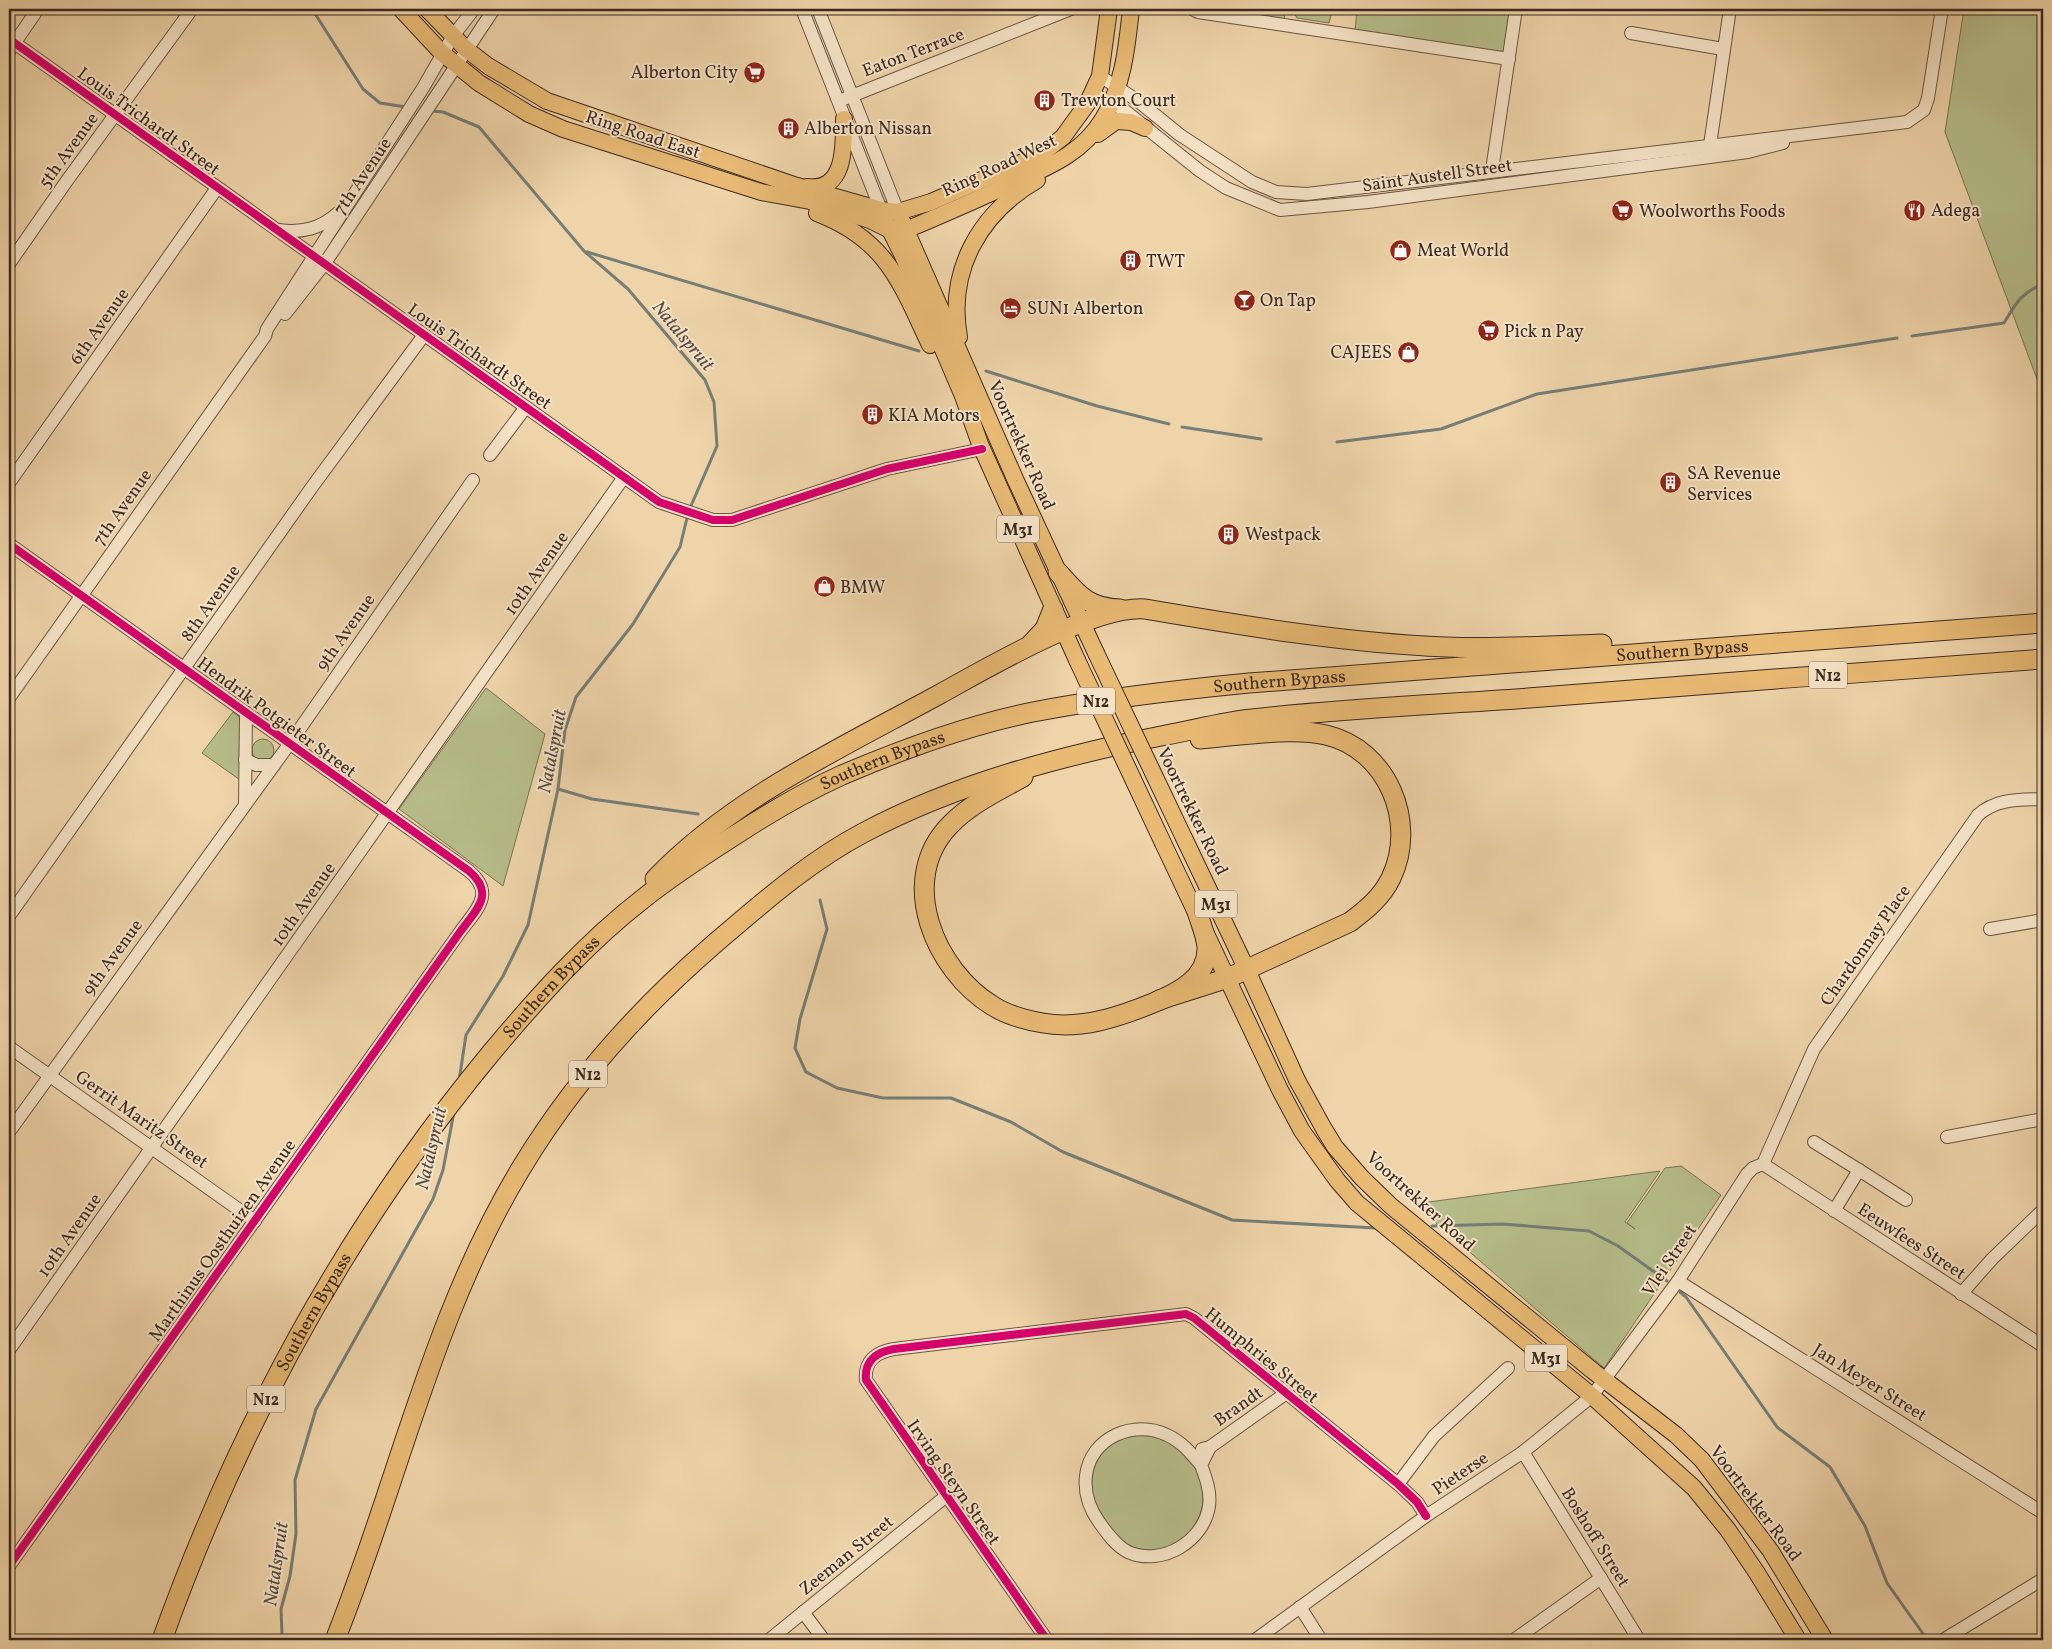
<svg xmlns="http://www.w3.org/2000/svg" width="2052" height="1649" font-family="Vollkorn,serif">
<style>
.green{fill:#b6bd8a;stroke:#787356}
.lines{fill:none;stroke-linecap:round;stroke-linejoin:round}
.stream{stroke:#757e77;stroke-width:3}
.minor-casing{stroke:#685443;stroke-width:14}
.major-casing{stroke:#3b2921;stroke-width:18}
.highway-casing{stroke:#3b2921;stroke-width:21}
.minor{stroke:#f5e3c7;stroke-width:12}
.major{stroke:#e8ba74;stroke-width:16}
.highway{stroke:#e8ba74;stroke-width:19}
.major-bridge-casing{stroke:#3b2921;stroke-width:18;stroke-linecap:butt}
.major-bridge{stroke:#e8ba74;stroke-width:16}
.cycleway-casing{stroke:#f5e3c7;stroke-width:11}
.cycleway{stroke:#d6006c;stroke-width:8}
.labels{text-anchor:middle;stroke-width:4;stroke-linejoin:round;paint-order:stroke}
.shield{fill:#f5e3c7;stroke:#736153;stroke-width:1}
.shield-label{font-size:16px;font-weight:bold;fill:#3b2921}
.street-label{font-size:18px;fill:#3b2921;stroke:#f5e3c7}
.poi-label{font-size:18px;fill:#3b2921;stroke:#f5e3c7;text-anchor:start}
.water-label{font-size:19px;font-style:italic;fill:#534c45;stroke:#f5e3c7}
</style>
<rect width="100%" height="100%" fill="#efd4a9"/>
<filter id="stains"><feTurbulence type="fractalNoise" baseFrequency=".004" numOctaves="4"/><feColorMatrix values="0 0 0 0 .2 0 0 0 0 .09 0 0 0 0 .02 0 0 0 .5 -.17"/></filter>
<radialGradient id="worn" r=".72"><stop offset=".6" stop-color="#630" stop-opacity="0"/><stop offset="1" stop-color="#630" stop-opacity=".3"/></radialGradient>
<!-- green -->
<g class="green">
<polygon points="1226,9 1275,9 1281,11 1285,17 1281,20 1227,13"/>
<polygon points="1292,9 1328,9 1331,15 1329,23 1297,18"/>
<polygon points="1357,9 1510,9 1504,53 1355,32"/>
<polygon points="1964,9 2043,9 2043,391 2040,387 1945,132"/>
<polygon points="486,688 545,734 503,886 399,809"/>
<polygon points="233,712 243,720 243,782 202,753"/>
<circle cx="263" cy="750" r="11"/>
<polygon points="1681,1166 1721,1195 1604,1368 1414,1204 1660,1171 1625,1222 1635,1229 1627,1223 1665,1168"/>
<path d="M1149 1433C1158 1437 1169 1440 1176 1446 1249 1507 1157 1590 1111 1529 1088 1500 1090 1494 1094 1459L1118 1438Z"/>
</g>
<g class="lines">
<!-- stream -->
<g class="stream">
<polyline points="312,9 363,89 380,103 406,107"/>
<polyline points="432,111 443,112 479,127 584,251 628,289 705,380 714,402 717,446 690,508"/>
<polyline points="587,252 919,351"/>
<path d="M1912 336 2004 323C2016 303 2021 293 2043 284"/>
<polyline points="986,371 1097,406 1169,424"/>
<polyline points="1182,427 1261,439"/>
<polyline points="1337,442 1441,429 1537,394 1897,338"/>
<polyline points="558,789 592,799 698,814"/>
<polyline points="820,900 827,929 800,1019 795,1048 806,1072 837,1088 883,1098 951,1098 1011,1122 1063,1152 1232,1220 1375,1228"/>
<polyline points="459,1081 466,1035 503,976 528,925 558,789 565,730 576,697 633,624 680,547 688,514"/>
<polyline points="1432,1226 1503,1224 1589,1231 1618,1246 1667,1281"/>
<polyline points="1680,1292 1686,1297 1777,1427 1830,1467 1865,1526 1887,1583 1924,1635"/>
<polyline points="279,1640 282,1634 281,1609 290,1576 296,1534 295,1480 316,1409 433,1199 443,1170 454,1112"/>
</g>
<defs>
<g id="minor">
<polyline points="802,9 881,210"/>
<polyline points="818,9 898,212"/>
<polyline points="1192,9 1198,12 1509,59"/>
<polyline points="1631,33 1723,49"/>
<polyline points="9,39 659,502 713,520 732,520 887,469 982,449"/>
<polyline points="9,51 38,9"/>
<polyline points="1100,76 1138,101 1180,135 1252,182 1276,192 1307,194 1907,122 1924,110 1928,98 1942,9"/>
<polyline points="1092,93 1124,110 1200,171 1226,188 1280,210 1368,202 1748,152 1783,143"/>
<polyline points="839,101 1071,9"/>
<polyline points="1710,145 1730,9"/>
<polyline points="1492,170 1516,9"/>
<path d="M279 230C302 233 320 229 338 213"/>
<polyline points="9,264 66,182 192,9"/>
<polyline points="285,314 325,263 494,9"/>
<polyline points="490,455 526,407"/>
<polyline points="9,483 217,188"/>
<path d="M9 544 469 871C496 894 476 910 460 932L9 1566"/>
<polyline points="9,698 265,336 267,329 423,88 453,36 474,9"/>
<polyline points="245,759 256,765 274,765"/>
<polyline points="245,804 246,713"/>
<polyline points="9,916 312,487 424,335"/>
<polyline points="1990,929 2043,920"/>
<polyline points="9,1047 255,1221"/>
<polyline points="9,1132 290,743 473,480"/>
<polyline points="1947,1137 2043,1119"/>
<polyline points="1814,1142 1859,1170 1834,1211"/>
<path d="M1763 1164 1814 1049 1978 815C1997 798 2019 800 2043 799"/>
<polyline points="1763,1164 2043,1346"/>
<polyline points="1859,1170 1906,1200"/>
<polyline points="1678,1281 2043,1513"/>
<polyline points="1961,1294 1992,1259 2043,1210"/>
<polyline points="9,1350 624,477"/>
<polyline points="1202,1449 1210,1447 1285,1394"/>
<polyline points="1523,1452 1639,1640"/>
<path d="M1201 1465C1191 1453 1182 1442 1167 1435 1135 1419 1090 1437 1086 1476 1084 1493 1089 1508 1099 1522 1106 1532 1116 1546 1128 1552 1162 1567 1204 1541 1209 1506 1211 1492 1206 1478 1201 1465L1210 1447"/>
<polyline points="1398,1484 1434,1436 1508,1368"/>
<polyline points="1300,1607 1321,1640"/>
<polyline points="803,1612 824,1640"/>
<polyline points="769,1640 945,1497"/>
<path d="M1047 1640 866 1380C864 1361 876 1352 894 1349L1186 1314 1194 1318 1398 1484 1417 1502 1426 1516"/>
<polyline points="1255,1640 1426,1516 1523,1452 1592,1396 1678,1281 1747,1174 1753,1168 1763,1164"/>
<polyline points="1514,1640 1601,1578"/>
<polyline points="1943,1640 2043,1579"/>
</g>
<g id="major">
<path d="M401 9 442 53 479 83 529 114 563 129 761 192 810 201 870 220 890 230H906C939 216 972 202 1004 187 1042 169 1080 157 1103 119 1123 87 1127 46 1131 9"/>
<polyline points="427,9 466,49 488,66 547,101 797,186 881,210 898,212 931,202 1023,162 1045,151 1063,137 1087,104 1100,76 1109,9"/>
<polyline points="1098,134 1116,121 1131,122 1145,128"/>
<path d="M807 187C846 192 844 145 844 119"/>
<path d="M817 213C887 240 900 282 930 345"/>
<polyline points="902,221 1016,481 1096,653"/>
<polyline points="886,222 903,256 963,396 980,444 1077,660"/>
<path d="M959 337C947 270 980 213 1037 180"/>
<polyline points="1184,838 1247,970 1297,1080 1324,1129 1335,1147 1362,1178 1391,1206 1593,1371 1676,1435 1702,1460 1770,1550 1825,1640"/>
<polyline points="1163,843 1280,1090 1302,1131 1337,1180 1357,1203 1592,1396 1694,1488 1728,1530 1757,1573 1798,1640"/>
</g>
<g id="highway">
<path d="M1058 572C1078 594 1087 608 1120 609"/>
<polyline points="1031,644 1045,629 1053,609"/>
<path d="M1023 777C998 791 970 804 950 825 896 880 935 971 993 1006 1007 1015 1026 1020 1043 1023 1080 1030 1119 1017 1153 1003 1178 993 1208 978 1207 947 1206 935 1200 922 1197 911"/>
<path d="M655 879C732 798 843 747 940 694 987 668 1094 605 1145 609 1245 626 1344 643 1446 647 1498 649 1550 646 1602 644"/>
<path d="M1159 1000 1228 978 1350 922C1366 910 1382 897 1391 878 1418 822 1387 749 1326 735 1291 727 1237 736 1200 739"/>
<path id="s1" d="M162 1640C238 1428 347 1227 491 1053 537 998 587 942 644 898 674 874 707 853 740 832 772 811 807 791 842 775 903 749 968 725 1033 712 1105 698 1177 690 1249 683L2043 623"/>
<path d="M335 1640C398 1483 432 1316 520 1170 571 1085 638 1010 713 945 760 905 808 862 863 833 957 783 1061 756 1166 735 1194 730 1223 722 1252 719 1339 709 1428 705 1516 699 1692 685 1867 672 2043 659"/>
</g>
</defs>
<!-- minor casing -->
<use href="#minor" class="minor-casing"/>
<!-- major casing -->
<use href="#major" class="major-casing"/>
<!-- highway casing -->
<use href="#highway" class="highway-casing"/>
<!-- minor -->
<use href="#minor" class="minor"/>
<!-- major -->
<use href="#major" class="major"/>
<!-- highway -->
<use href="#highway" class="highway"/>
<defs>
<g id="major-bridge">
<polyline points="1096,653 1184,838"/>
<polyline points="1077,660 1163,843"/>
</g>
</defs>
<!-- major-bridge casing -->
<use href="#major-bridge" class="major-bridge-casing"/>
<!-- major-bridge -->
<use href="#major-bridge" class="major-bridge"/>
<defs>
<g id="cycleway">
<polyline points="9,39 659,502 713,520 732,520 887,469 982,449"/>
<path d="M9 544 469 871C496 894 476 910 460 932L9 1566"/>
<path d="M1047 1640 866 1380C864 1361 876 1352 894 1349L1186 1314 1194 1318 1398 1484 1417 1502 1426 1516"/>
</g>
</defs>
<!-- cycleway casing -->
<use href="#cycleway" class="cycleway-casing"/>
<!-- cycleway -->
<use href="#cycleway" class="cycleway"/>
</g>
<!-- icons -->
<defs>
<symbol id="supermarket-disc" viewBox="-11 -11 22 22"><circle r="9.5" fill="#8f2418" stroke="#f5e3c7"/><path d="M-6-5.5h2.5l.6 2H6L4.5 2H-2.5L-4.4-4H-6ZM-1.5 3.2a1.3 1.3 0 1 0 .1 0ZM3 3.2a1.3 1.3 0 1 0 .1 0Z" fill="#fff"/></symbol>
<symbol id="building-disc" viewBox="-11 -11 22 22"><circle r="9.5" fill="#8f2418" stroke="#f5e3c7"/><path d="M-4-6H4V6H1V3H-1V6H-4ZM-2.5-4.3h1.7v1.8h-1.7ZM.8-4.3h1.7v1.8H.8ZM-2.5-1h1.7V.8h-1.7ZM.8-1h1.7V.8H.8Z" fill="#fff"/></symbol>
<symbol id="restaurant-disc" viewBox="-11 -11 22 22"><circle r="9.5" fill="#8f2418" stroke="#f5e3c7"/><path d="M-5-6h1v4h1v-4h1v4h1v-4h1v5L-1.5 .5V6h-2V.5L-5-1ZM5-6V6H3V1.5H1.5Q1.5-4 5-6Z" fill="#fff"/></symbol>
<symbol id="shop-disc" viewBox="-11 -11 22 22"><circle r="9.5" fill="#8f2418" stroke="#f5e3c7"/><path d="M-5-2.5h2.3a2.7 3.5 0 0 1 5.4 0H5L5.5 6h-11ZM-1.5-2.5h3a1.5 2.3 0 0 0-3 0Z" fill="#fff"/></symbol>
<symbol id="bar-disc" viewBox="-11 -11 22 22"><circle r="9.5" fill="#8f2418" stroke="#f5e3c7"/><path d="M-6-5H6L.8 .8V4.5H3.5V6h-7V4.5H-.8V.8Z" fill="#fff"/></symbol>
<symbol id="hotel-disc" viewBox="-11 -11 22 22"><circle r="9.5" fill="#8f2418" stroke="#f5e3c7"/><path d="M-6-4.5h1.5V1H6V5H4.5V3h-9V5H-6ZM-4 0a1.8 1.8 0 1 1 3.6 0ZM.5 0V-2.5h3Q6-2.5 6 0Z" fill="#fff"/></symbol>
</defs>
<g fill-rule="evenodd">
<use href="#supermarket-disc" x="742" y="60" width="25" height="25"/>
<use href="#building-disc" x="1032" y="88" width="25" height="25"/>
<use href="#building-disc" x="776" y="116" width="25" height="25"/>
<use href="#restaurant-disc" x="1902" y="198" width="25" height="25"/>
<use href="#supermarket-disc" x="1610" y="198" width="25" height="25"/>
<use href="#shop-disc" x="1388" y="238" width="25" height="25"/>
<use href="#building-disc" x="1118" y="248" width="25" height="25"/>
<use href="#bar-disc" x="1232" y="288" width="25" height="25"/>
<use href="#hotel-disc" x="998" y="296" width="25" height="25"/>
<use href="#supermarket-disc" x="1476" y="318" width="25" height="25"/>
<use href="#shop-disc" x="1396" y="340" width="25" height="25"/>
<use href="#building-disc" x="860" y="402" width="25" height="25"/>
<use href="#building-disc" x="1658" y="470" width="25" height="25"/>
<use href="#building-disc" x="1216" y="522" width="25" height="25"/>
<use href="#shop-disc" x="812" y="574" width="25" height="25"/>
</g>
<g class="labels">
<!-- shield labels -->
<g class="shield">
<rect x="997" y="515.5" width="42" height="27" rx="4"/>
<rect x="1809" y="661.5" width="38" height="27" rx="4"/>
<rect x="1077" y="687.5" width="38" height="27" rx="4"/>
<rect x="1195" y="890.5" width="42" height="27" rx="4"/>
<rect x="569" y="1060.5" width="38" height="27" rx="4"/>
<rect x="1525" y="1344.5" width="42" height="27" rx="4"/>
<rect x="247" y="1385.5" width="38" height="27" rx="4"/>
</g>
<g class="shield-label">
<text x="1018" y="535">M31</text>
<text x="1828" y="681">N12</text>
<text x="1096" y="707">N12</text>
<text x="1216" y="910">M31</text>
<text x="588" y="1080">N12</text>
<text x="1546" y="1364">M31</text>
<text x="266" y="1405">N12</text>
</g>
<!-- street labels -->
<g class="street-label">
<text transform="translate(913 52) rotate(-21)" y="6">Eaton Terrace</text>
<text transform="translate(149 121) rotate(36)" y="6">Louis Trichardt Street</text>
<text transform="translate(643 134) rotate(18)" y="6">Ring Road East</text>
<text transform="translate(68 150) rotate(-54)" y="6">5th Avenue</text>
<text transform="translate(999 165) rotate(-25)" y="6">Ring Road West</text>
<text transform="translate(1437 175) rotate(-8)" y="6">Saint Austell Street</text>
<text transform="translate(362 176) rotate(-56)" y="6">7th Avenue</text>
<text transform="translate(99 326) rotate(-55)" y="6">6th Avenue</text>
<text transform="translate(480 356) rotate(35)" y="6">Louis Trichardt Street</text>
<text transform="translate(1022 445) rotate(66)" y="6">Voortrekker Road</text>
<text transform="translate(122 507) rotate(-55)" y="6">7th Avenue</text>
<text transform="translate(536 573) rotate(-55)" y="6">10th Avenue</text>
<text transform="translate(210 603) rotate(-55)" y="6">8th Avenue</text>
<text transform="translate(345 632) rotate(-55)" y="6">9th Avenue</text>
<text dy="6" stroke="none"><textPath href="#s1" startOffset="1982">Southern Bypass</textPath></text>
<text dy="6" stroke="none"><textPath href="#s1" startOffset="1578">Southern Bypass</textPath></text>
<text transform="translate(277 717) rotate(36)" y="6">Hendrik Potgieter Street</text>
<text dy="6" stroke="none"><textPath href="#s1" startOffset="1171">Southern Bypass</textPath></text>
<text transform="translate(1193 811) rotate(64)" y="6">Voortrekker Road</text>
<text transform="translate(303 904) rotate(-55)" y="6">10th Avenue</text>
<text transform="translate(1865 945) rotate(-55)" y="6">Chardonnay Place</text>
<text transform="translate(112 957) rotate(-54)" y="6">9th Avenue</text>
<text dy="6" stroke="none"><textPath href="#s1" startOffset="766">Southern Bypass</textPath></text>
<text transform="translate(142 1119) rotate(35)" y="6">Gerrit Maritz Street</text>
<text transform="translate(1421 1201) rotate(42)" y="6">Voortrekker Road</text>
<text transform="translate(69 1235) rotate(-55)" y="6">10th Avenue</text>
<text transform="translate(222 1240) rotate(-55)" y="6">Marthinus Oosthuizen Avenue</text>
<text transform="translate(1912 1241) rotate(33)" y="6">Eeuwfees Street</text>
<text transform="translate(1669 1260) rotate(-56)" y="6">Vlei Street</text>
<text dy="6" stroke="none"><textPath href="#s1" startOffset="362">Southern Bypass</textPath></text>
<text transform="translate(1262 1355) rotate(39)" y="6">Humphries Street</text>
<text transform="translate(1870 1382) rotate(32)" y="6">Jan Meyer Street</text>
<text transform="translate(1238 1406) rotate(-35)" y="6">Brandt</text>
<text transform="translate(1460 1473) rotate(-34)" y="6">Pieterse</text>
<text transform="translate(954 1482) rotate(55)" y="6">Irving Steyn Street</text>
<text transform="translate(1756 1503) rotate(53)" y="6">Voortrekker Road</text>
<text transform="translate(1596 1537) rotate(58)" y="6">Boshoff Street</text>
<text transform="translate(846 1555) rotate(-39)" y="6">Zeeman Street</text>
</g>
<!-- poi labels -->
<g class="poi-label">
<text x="738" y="78" text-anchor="end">Alberton City</text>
<text x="1061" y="106">Trewton Court</text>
<text x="804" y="134">Alberton Nissan</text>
<text x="1931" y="216">Adega</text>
<text x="1639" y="217">Woolworths Foods</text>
<text x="1417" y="256">Meat World</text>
<text x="1146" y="267">TWT</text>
<text x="1260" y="306">On Tap</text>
<text x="1027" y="314">SUN1 Alberton</text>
<text x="1504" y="337">Pick n Pay</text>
<text x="1392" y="358" text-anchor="end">CAJEES</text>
<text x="888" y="421">KIA Motors</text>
<text x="1687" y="479">SA Revenue<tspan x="1687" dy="21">Services</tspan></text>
<text x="1245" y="540">Westpack</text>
<text x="840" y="593">BMW</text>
</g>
<!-- water labels -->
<g class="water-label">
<text transform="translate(684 335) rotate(50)" y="7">Natalspruit</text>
<text transform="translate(551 751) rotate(-79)" y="7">Natalspruit</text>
<text transform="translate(430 1148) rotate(-77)" y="7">Natalspruit</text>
<text transform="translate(275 1564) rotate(-82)" y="7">Natalspruit</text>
</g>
</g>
<!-- margin -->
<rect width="2052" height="1649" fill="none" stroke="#efd4a9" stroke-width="30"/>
<rect x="10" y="10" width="2032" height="1629" fill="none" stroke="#3b2921" stroke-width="2.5"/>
<rect x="15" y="15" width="2022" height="1619" fill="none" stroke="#3b2921"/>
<rect width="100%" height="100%" filter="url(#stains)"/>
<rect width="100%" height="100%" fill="url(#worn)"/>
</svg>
